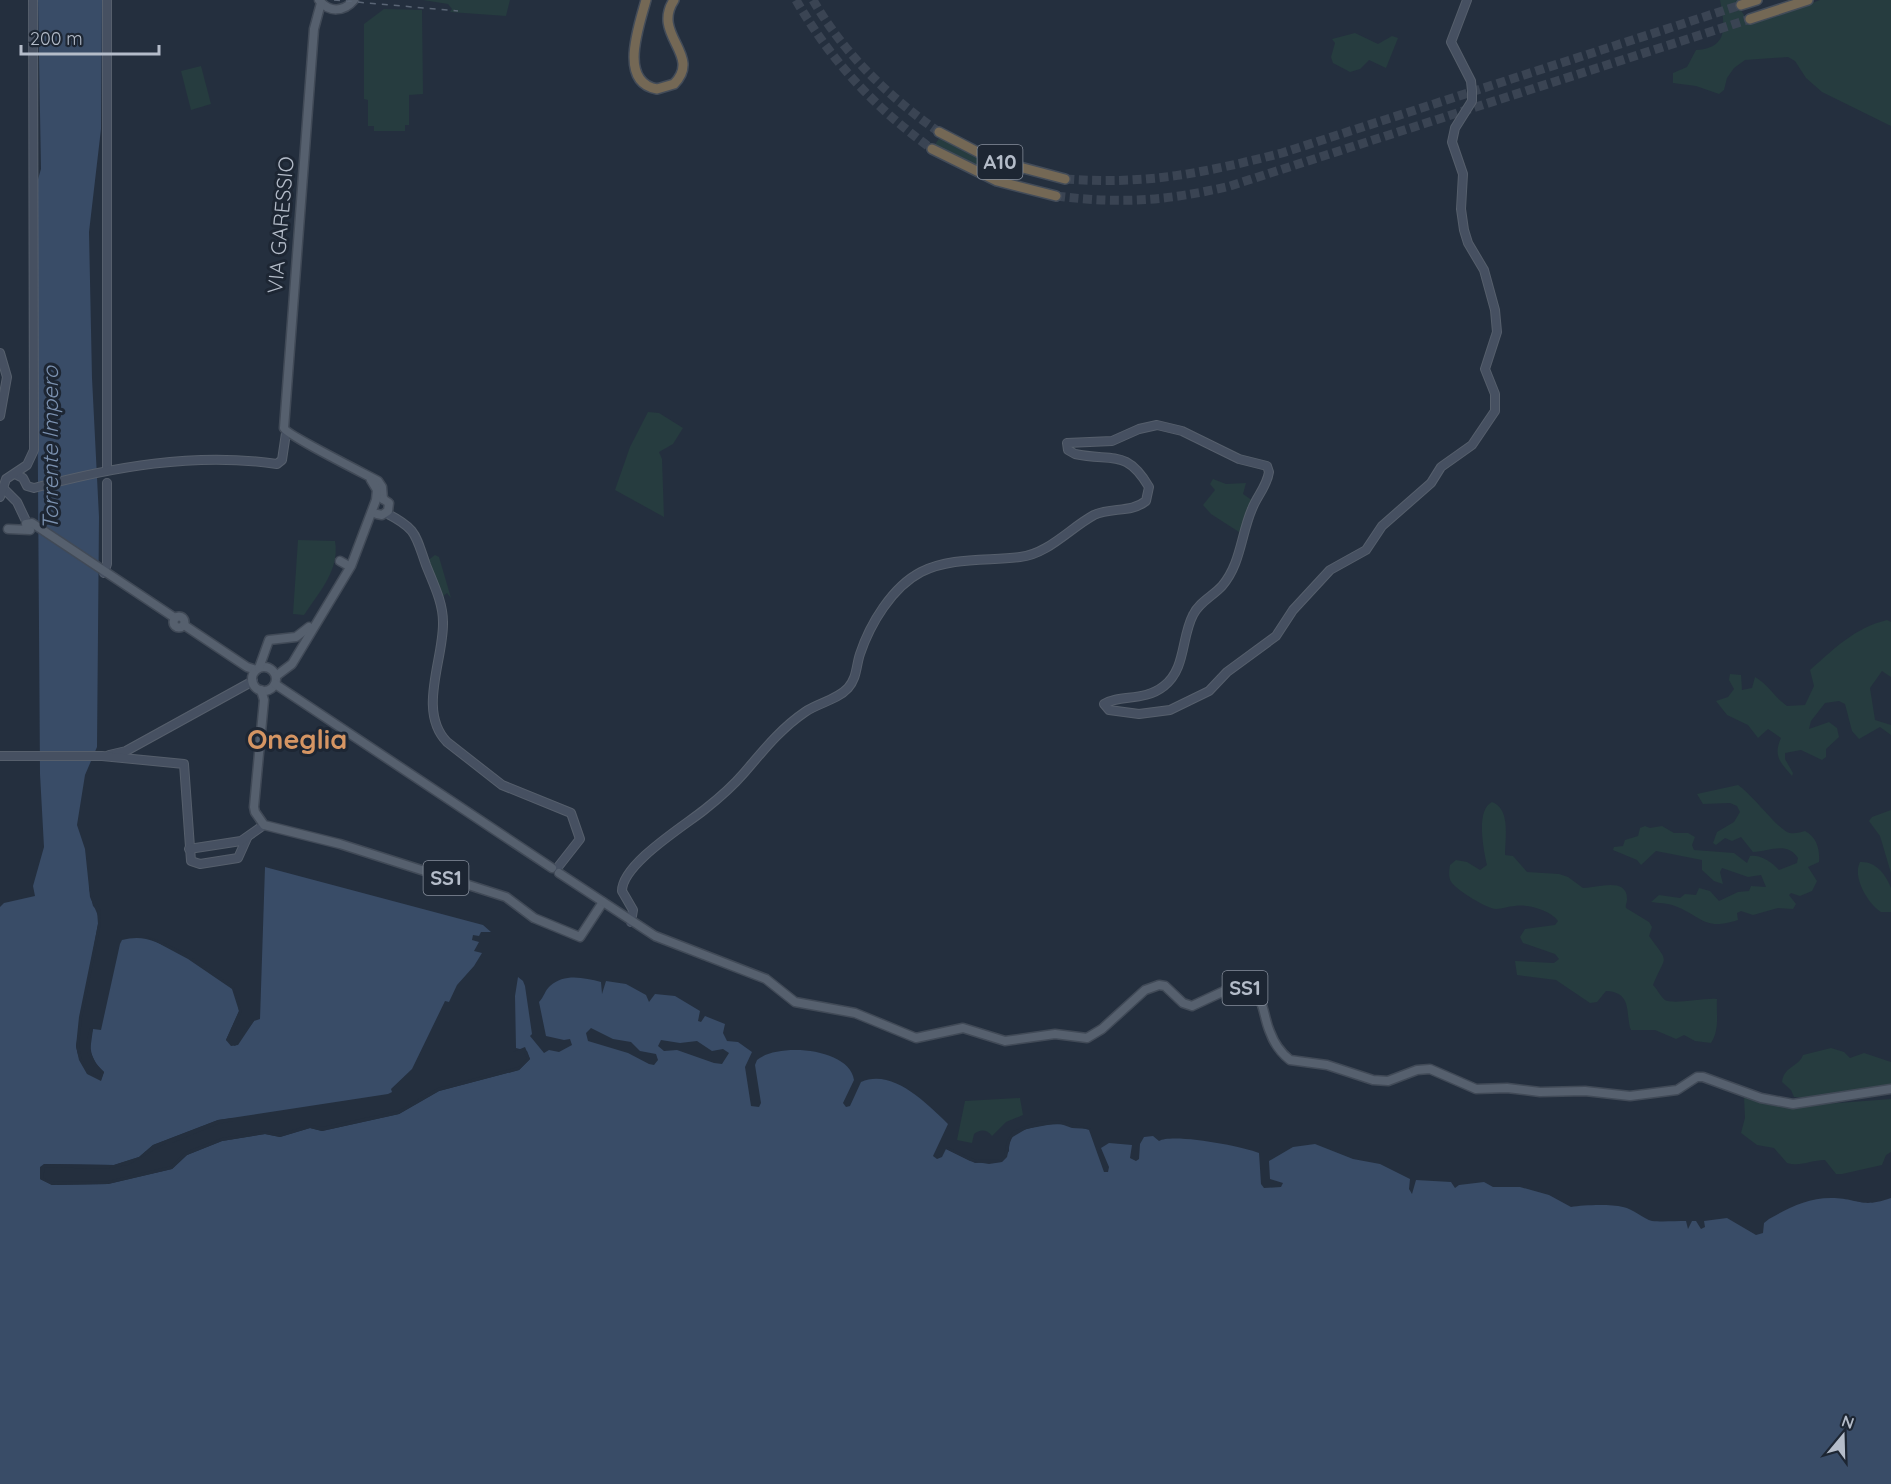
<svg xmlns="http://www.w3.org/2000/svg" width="1891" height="1484" font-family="Quicksand,sans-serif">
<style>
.green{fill:#263c3f}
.water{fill:#394c67}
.pier{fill:#242f3e}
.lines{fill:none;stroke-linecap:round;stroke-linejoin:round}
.highway-tunnel{stroke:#3a4453;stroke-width:9;stroke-dasharray:9 4.5;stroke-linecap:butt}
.secondary-casing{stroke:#565f6c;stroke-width:10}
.primary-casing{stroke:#414a57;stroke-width:11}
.highway-casing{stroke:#434c59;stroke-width:12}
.secondary{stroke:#465061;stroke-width:8}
.primary{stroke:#56606e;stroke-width:8}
.highway{stroke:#746855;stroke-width:9}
.rail{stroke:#5a6575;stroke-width:1.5;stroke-dasharray:6 6;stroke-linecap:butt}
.labels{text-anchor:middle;stroke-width:6;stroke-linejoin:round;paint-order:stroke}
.shield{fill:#1d2633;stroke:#878f9c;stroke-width:1.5}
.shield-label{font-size:20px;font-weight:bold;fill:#b4bcc9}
.street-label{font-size:21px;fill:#b4bcc9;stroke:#1d2633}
.water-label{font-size:22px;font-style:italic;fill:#7c92b1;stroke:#1d2633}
.district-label{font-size:27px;font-weight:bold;fill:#d59563;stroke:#1d2633}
</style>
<rect width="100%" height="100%" fill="#242f3e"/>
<!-- green -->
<g class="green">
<polygon points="423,0 510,0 506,16 450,12 452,9 448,4"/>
<path d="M1720 0H1742L1740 9 1750 24 1781 15 1820 0H1891V126L1822 92 1806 78 1795 61 1788 57 1745 60 1734 68 1727 78 1724 90 1719 94 1696 86 1673 83V73L1687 67 1696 50C1729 48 1725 26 1720 0Z"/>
<polygon points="384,9 422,10 423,94 409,95 409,125 405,125 405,131 374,131 374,126 368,126 368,100 364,99 364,24"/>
<polygon points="1355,33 1378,44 1392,36 1398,38 1386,68 1369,60 1360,69 1350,72 1333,63 1331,57 1335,43 1332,39"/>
<polygon points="201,66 211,104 191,110 181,71"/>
<polygon points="940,137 980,157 999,171 976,168 934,146"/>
<polygon points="648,412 659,413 683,428 673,444 659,452 662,459 664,517 615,490 630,447"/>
<polygon points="1213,479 1226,484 1246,483 1243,494 1253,501 1245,525 1239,532 1211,514 1203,505 1215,490 1210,484"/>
<path d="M298 540 335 541C340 570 319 592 304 615L293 614Z"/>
<polygon points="435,555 439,557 451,598 447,593 441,598 427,561"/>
<path d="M1887 620 1891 622V677L1882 671 1870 688 1875 720 1891 725V735L1880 727 1859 739 1852 731 1845 704 1839 701 1825 703 1811 721 1809 729 1829 722 1837 728 1839 737 1826 749V757L1822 760 1801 750 1785 753V759L1793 773 1792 776C1780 762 1773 756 1781 738L1768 729 1758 738 1748 725 1727 715 1716 701 1728 697 1734 689 1729 680 1730 674 1741 675 1742 690 1752 688 1755 677C1769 685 1772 695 1787 706L1805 705 1814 686 1810 670C1834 649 1854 628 1887 620Z"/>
<path d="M1738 785C1752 794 1780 832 1790 833 1795 834 1801 832 1805 831 1817 837 1820 850 1819 862L1808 867 1817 881 1812 891 1800 896 1791 893 1789 895 1796 904 1793 909 1778 908 1753 915 1741 911 1737 913 1738 920C1704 931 1703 917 1675 906 1668 903 1658 903 1651 902L1659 895 1680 898 1685 894 1696 895 1699 888 1710 891 1719 901 1738 892 1749 891 1751 886 1766 887 1761 875 1748 877 1722 868 1720 872 1723 884 1714 881 1702 870V860L1656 851 1641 865 1637 860 1613 850 1614 847 1623 846 1625 840 1638 836 1640 828 1645 826 1650 828 1662 826 1674 833H1688L1695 837 1692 845 1694 850 1734 853 1747 863 1750 856C1760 854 1772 862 1779 870L1797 863 1798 858C1787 841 1770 851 1753 852L1741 837 1732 841 1725 838 1716 845 1713 843 1717 832 1734 822 1740 812 1737 806 1730 803 1703 804 1697 794Z"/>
<path d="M1492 802C1511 809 1505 838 1505 855L1513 856 1527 872 1559 874 1568 877 1583 888C1597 888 1628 876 1627 900 1627 903 1625 905 1626 908L1649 922 1652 927 1649 936C1670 965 1666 953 1653 985 1657 989 1661 997 1665 1000 1674 1005 1706 997 1717 999 1716 1015 1720 1029 1711 1043L1695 1041 1684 1035 1676 1039 1655 1030H1631C1625 1017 1634 992 1606 991L1597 1002 1590 1003 1556 980 1517 975 1515 961 1554 963 1559 959 1555 954 1523 943 1520 937 1525 929 1555 925 1558 921C1550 910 1528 904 1515 906 1508 906 1503 909 1496 909 1486 908 1458 891 1452 883 1448 878 1449 871 1450 865L1456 860 1467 862 1480 870 1487 865C1484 852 1475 810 1492 802Z"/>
<polygon points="1891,810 1891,873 1880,836 1869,821 1872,817"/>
<path d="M1860 862C1876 861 1886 875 1891 888 1891 893 1891 906 1891 912H1881C1868 904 1852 877 1860 862Z"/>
<path d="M1831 1048 1844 1052 1850 1058 1864 1053 1891 1062V1085L1810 1098 1794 1097 1791 1090 1782 1082C1784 1066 1799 1067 1803 1055Z"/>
<path d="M1744 1097 1785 1107 1891 1099V1152L1886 1155 1882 1165 1842 1174H1836L1825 1160C1811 1160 1801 1167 1787 1163L1774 1148 1757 1145 1741 1133 1745 1118Z"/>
<path d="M1020 1098 1023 1115 1006 1122 992 1136C987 1129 980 1129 974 1134L972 1143 957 1140 965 1101Z"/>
</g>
<!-- water -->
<path class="water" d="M38 0H102L101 129 89 232 92 378 99 517 97 747 85 775 77 825 85 849 90 897 99 918 76 1046C79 1063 85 1072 101 1080L104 1072C90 1059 88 1047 93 1029L101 1030 120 944 122 940C130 938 138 937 146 939 170 945 214 970 232 988 237 994 238 1004 239 1011L226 1040 235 1046 254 1021 260 1019 265 867 483 925 491 932H481L479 936 473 935 472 940 479 942 474 951 482 953 474 966 457 985 449 1002 445 1001 412 1069 391 1089 392 1092 388 1094 218 1120 153 1145 139 1157 114 1165 44 1164 40 1179 52 1185 108 1184 172 1169 187 1155 222 1141 265 1134 280 1137 310 1128 322 1131 399 1114 439 1091 519 1070 530 1059 527 1051 516 1048 515 996 518 977 523 981 525 986 532 1034 530 1036 544 1053 549 1050 559 1052 572 1045 570 1039 564 1040 546 1036 539 1002C544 997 545 990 550 986 565 973 584 978 601 982L602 994 606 981 626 984 646 995 649 1002 655 994 675 996 700 1011 698 1021 701 1022 705 1016 725 1024 723 1033 727 1041 738 1042 752 1052 745 1067 751 1106 759 1107 761 1103 755 1065 757 1060C778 1042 850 1048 854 1080L843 1103 846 1107 850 1106 861 1082C893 1068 927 1104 948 1124L933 1156 937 1159 942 1157 946 1149 975 1163 1001 1162 1009 1151V1144L1014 1134C1039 1123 1064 1121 1089 1130L1104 1172H1108L1109 1167 1101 1148 1109 1143 1132 1145 1130 1158 1136 1161 1139 1159 1140 1144 1144 1137 1153 1136 1159 1141C1172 1133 1242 1146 1259 1153L1261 1184 1264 1188 1281 1187 1283 1183 1270 1179 1269 1161 1293 1147 1315 1144 1353 1159 1380 1164 1410 1179 1409 1189 1412 1194 1416 1180 1451 1182 1455 1188 1459 1185 1484 1182 1493 1187H1520L1549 1195 1571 1207C1584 1205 1610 1204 1623 1207 1633 1209 1644 1219 1652 1221 1661 1222 1676 1221 1686 1221L1688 1229 1692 1221H1696L1701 1229 1705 1227 1704 1221 1727 1218 1756 1235 1763 1233 1764 1223 1769 1219C1789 1208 1807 1198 1831 1198 1859 1198 1860 1209 1891 1198V1484H0V907L4 903 35 896 33 886 44 847 40 774 36 186 41 169Z"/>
<!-- pier -->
<g class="pier">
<polygon points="89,888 100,909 101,924 82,1018 79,1046 82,1059 90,1072 99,1077 101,1073 94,1066 87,1052 87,1039 90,1028 93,1029 90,1051 96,1064 104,1072 101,1081 87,1074 79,1060 76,1046 79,1017 98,924 97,910 93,906"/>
<polygon points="145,936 161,941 190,956 234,987 242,1011 235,1031 229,1037 230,1042 236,1042 251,1020 254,1021 238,1045 231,1046 226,1040 239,1011 232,989 188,959"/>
<polygon points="591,1028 613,1039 631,1042 640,1051 656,1054 658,1060 654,1065 649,1064 628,1053 588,1041 586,1033"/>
<polygon points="661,1040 680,1043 697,1041 712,1051 723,1049 729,1053 722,1064 714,1063 677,1050 664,1051 658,1046"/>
<polygon points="525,1047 530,1059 519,1070 439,1091 399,1114 322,1131 310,1128 280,1137 265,1134 222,1141 187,1155 172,1169 108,1184 52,1185 40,1179 40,1167 44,1164 114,1165 139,1157 153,1145 218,1120 233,1118 233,1121 218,1124 172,1143 166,1143 128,1165 103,1169 45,1167 43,1178 52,1182 108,1181 171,1166 185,1152 222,1138 265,1131 279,1134 310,1125 322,1127 398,1111 438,1088 518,1067 527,1059 524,1052 513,1052"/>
<polygon points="1058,1120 1091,1129 1072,1128 1058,1123 1026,1129 1011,1138 1007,1157 1002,1162 989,1164 970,1161 946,1149 947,1147 976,1160 1000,1159 1004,1155 1007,1141 1013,1131 1037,1122"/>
</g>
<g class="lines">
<!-- highway-tunnel -->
<g class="highway-tunnel">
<path d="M796 0C831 61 875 108 932 149"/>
<path d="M813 0C844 54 889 97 939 132"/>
<path d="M1065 179C1148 185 1203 173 1282 153L1741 5"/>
<path d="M1056 196C1121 204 1167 201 1230 186L1750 19"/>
</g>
<defs>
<g id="secondary">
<polyline points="0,353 7,377 0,416"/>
<polyline points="107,469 107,0"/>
<path d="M15 474 23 478 27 486 34 488C113 467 194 452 277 464L282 460 286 433"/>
<polyline points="4,489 17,502 27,523"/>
<polyline points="0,497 6,479 27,465 34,450 33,0"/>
<path d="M386 513C417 529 415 534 426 565 433 583 443 602 443 622 444 659 417 711 447 742L502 785 571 813 580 839 558 867"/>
<polyline points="104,573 107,564 107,483"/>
<polyline points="109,755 126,751 253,681"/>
<polyline points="0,756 102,756 184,764 191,861 200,864 238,858 247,838"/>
<polyline points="189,849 241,841 264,825"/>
<path d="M631 922 633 910 622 891C622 864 684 826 704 810 718 799 732 787 744 773 763 751 780 729 805 712 818 703 837 700 848 688 857 678 856 666 860 654 870 624 892 587 921 572 951 557 988 561 1020 557 1048 554 1070 528 1094 515 1111 507 1131 513 1146 501L1149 487C1126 448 1112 462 1075 454L1068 450 1067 443 1112 441 1139 429 1157 425 1182 431 1239 459 1267 466 1269 472C1267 486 1257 496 1252 509 1241 534 1241 564 1222 586 1213 596 1199 602 1193 615 1181 638 1186 669 1164 686 1144 702 1120 694 1104 704L1109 710 1139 714 1170 710 1209 691 1227 672 1276 636 1293 610 1330 570 1366 550 1382 526 1431 483 1441 467 1472 445 1495 411V394L1485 369 1497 332 1495 310 1484 270 1468 243 1464 230 1461 209 1463 174 1452 142 1455 128 1472 101V91L1471 81 1451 42 1467 0"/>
</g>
<g id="primary">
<path d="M319 0C329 13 344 12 354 0"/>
<path d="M321 3 314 29 284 428C287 435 365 474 378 481L382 487 383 499"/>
<polyline points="377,514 382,515 388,511 389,503 383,499"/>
<polyline points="8,529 30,530"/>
<polyline points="27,529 26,524 32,523 175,618"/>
<polyline points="340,561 347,565"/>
<circle cx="179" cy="622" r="5.5"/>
<polyline points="184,625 247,667 256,670"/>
<circle cx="264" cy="679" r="12"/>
<polyline points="259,668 269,640 296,637 309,627"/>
<polyline points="276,676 292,664 351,566 376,500 377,490 371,480"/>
<polyline points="275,684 552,868"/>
<polyline points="261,690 264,700 254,807 255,812 264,825 340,844 506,897 534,918 580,937 603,902"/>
<path d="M559 873 655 936 766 979 795 1002 855 1013 916 1038 963 1028 1005 1041 1055 1034 1087 1038 1102 1029 1145 990 1159 985 1165 986 1183 1003 1192 1006 1235 986C1268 991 1260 1009 1270 1032 1274 1043 1281 1053 1290 1060L1327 1065 1373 1080 1388 1081 1417 1070 1430 1069 1476 1089 1507 1088 1540 1092 1585 1091 1630 1096 1677 1090 1697 1077H1703L1761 1098 1793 1104 1891 1089"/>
</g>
<g id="highway">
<path d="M646 0C639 26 618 82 657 89L674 84C703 55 651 35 674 0"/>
<polyline points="1741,5 1757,0"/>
<polyline points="1750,19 1808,0"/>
<polyline points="939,132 993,160 1065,179"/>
<polyline points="932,149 997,181 1056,196"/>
</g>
</defs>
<!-- secondary casing -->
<use href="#secondary" class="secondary-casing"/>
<!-- primary casing -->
<use href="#primary" class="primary-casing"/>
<!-- highway casing -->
<use href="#highway" class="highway-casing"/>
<!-- secondary -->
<use href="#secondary" class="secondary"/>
<!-- primary -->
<use href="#primary" class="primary"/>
<!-- highway -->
<use href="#highway" class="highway"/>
<!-- rail -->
<polyline class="rail" points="334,0 458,11"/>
</g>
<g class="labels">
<!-- shield labels -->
<g class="shield">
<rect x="977.5" y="145" width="45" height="34" rx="4.5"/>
<rect x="423.5" y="861" width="45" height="34" rx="4.5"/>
<rect x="1222.5" y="971" width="45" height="34" rx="4.5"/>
</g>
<g class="shield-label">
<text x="1000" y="169">A10</text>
<text x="446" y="885">SS1</text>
<text x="1245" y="995">SS1</text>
</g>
<!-- street labels -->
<g class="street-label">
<text transform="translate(281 225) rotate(-85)" y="7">VIA GARESSIO</text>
</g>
<!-- water labels -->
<g class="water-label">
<text transform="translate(50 448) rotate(-90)" y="8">Torrente Impero</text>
</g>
<!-- district labels -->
<g class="district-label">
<text x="297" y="749">Oneglia</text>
</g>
</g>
<!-- north arrow -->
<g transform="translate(1843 1436) rotate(19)" stroke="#1d2633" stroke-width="4.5" paint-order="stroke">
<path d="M0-4.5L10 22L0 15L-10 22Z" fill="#b4bcc9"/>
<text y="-9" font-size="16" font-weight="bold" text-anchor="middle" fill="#b4bcc9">N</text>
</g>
<!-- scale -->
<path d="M21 45v9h138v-9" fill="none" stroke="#b4bcc9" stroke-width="3"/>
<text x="30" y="45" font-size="18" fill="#b4bcc9" stroke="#1d2633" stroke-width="4.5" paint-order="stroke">200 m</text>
</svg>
